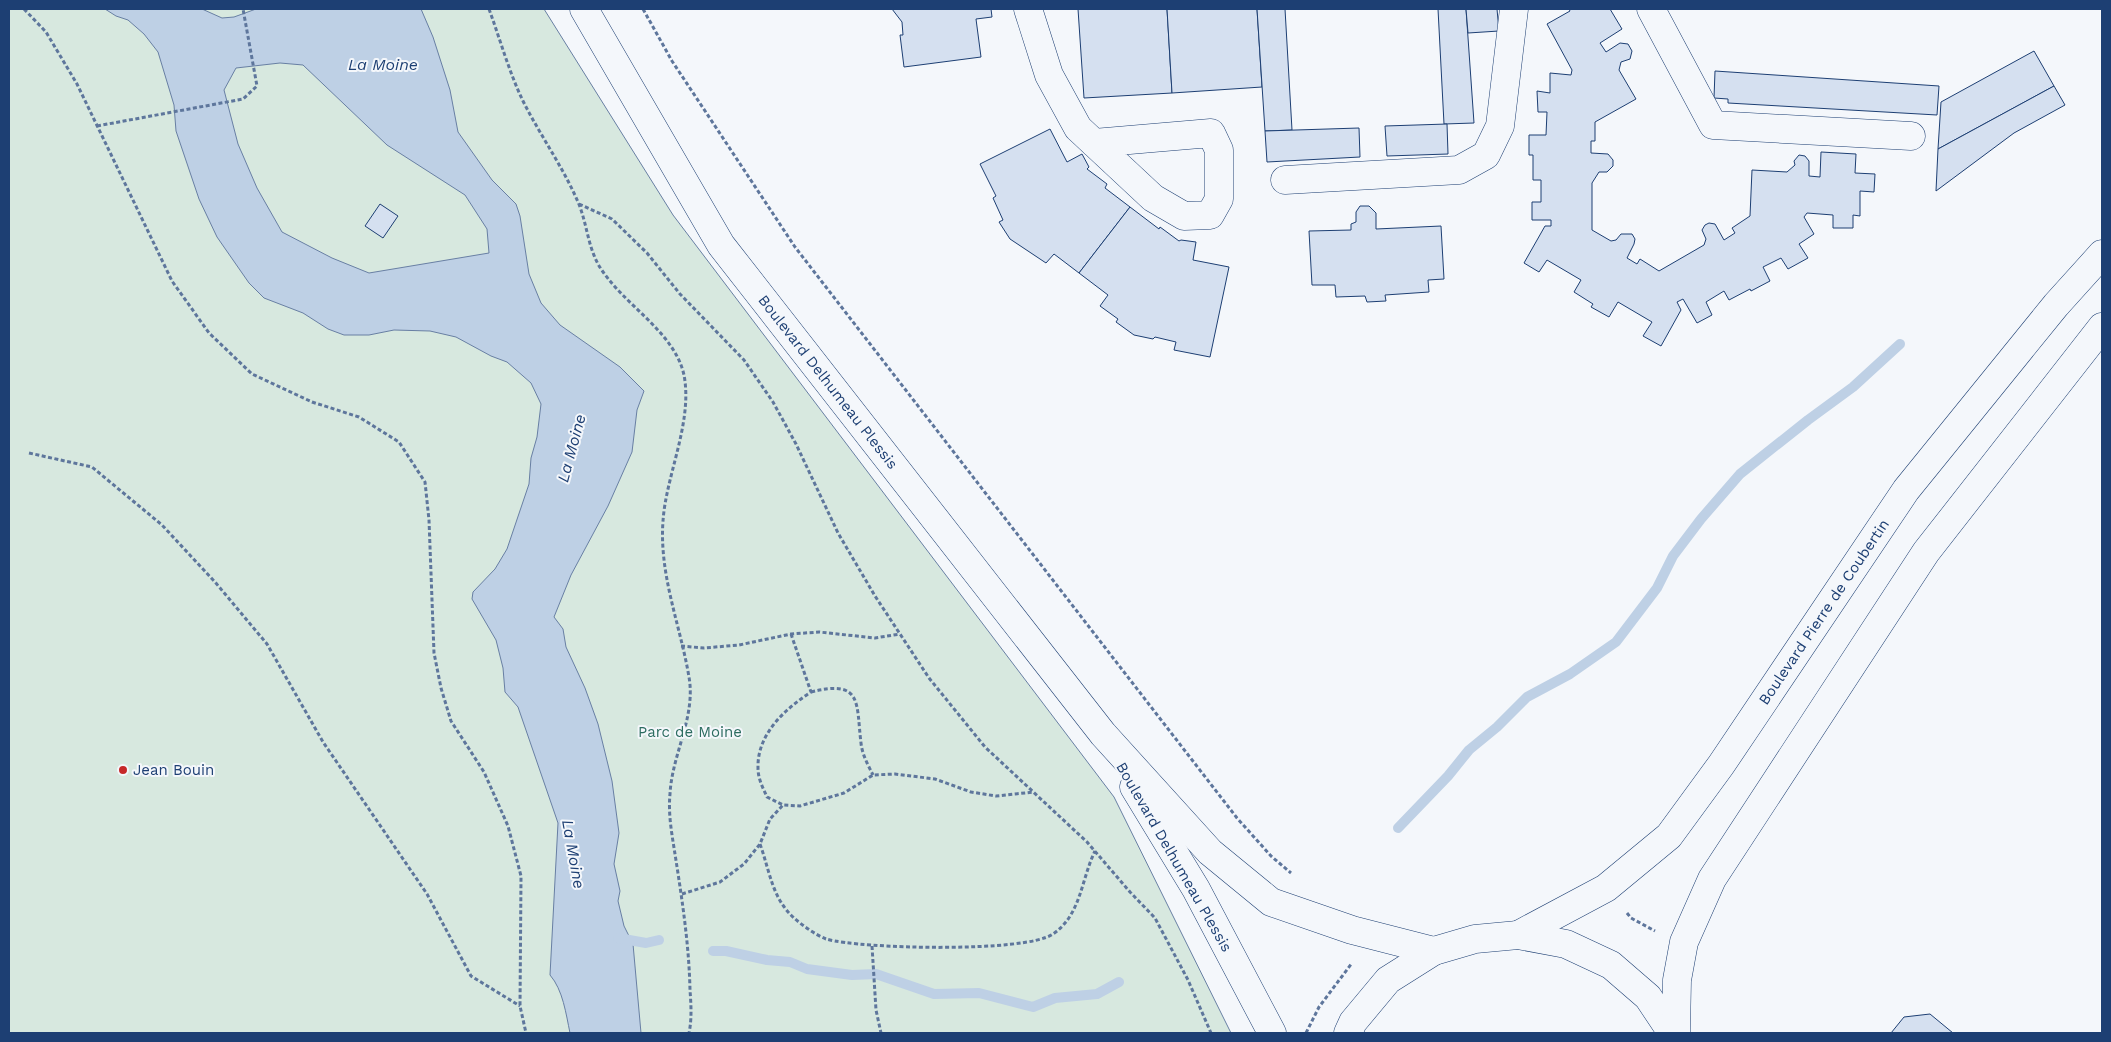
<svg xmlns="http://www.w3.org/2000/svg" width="2111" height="1042" font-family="'Work Sans',sans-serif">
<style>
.green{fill:#d7e8df;stroke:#687fa3}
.water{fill:#bed0e5;stroke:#687fa3;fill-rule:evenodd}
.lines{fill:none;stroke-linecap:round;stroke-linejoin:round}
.stream{stroke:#bed0e5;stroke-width:10}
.building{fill:#d5e0f0;stroke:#1d3f73}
.minor-casing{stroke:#1d3f73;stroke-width:29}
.secondary-casing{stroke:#1d3f73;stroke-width:29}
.primary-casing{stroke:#1d3f73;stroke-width:29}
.path{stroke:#5e769c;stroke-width:3;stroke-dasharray:4 2.5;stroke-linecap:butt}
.minor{stroke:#f4f7fb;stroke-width:28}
.secondary{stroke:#f4f7fb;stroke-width:28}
.primary{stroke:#f4f7fb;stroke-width:28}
.poi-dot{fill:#c62828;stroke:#f4f7fb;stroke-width:2}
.labels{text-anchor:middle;stroke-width:4;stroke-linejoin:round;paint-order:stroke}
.street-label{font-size:15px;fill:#1d3f73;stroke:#f4f7fb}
.park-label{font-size:15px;fill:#2c6c60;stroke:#f4f7fb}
.poi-label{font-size:15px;fill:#1d3f73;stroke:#f4f7fb;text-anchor:start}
.water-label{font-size:16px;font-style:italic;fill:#1d3f73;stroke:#f4f7fb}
</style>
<rect width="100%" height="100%" fill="#f4f7fb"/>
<!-- green -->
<polygon class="green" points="9,9 544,9 673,215 1114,797 1231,1033 9,1033"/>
<!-- water -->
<path class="water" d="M105 9H202L222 18 234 17 256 9H421L433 37 450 90 458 132 492 180 516 204 520 216 529 274 541 303 560 325 620 367 644 391 637 410 632 452 608 506 571 575 554 617 563 629 566 647 585 688 598 724 612 781 619 833 614 864 620 891 618 901 624 926 633 944 641 1033H570C566 1014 563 990 550 975L558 823 518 707 505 692 503 668 496 640 472 599 473 592 495 569 507 549 529 484 531 458 537 437 541 404 531 383 507 362 491 356 456 337 430 331 394 330 369 335H344L328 329 303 313 264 298 249 283 217 237 199 199 176 131 174 105 158 52 144 34 128 20 116 16ZM280 63 303 65 387 145 465 195 487 229 489 253 369 273 332 258 282 232 257 188 238 144 224 90 236 68Z"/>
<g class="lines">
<!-- stream -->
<g class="stream">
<polyline points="1398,828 1448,776 1469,750 1497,727 1527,697 1570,674 1616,642 1657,588 1673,556 1701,519 1740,474 1808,420 1853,387 1900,344"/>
<polyline points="618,938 646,943 659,940"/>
<polyline points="713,951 726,951 767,960 790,962 807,969 852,975 876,974 934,994 979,993 1033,1007 1055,998 1097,994 1119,982"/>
</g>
</g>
<!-- building -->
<g class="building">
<polygon points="892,9 991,9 992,17 976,19 981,57 904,67 900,35 903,35 902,22"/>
<polygon points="1078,9 1167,9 1172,93 1084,98"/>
<polygon points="1167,9 1257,9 1262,87 1172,93"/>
<polygon points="1257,9 1285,9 1292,130 1265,131"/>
<polygon points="1438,9 1466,9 1474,123 1444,124"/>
<polygon points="1466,9 1497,9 1499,31 1468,33"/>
<polygon points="1569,9 1610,9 1622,29 1600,43 1606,52 1620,43 1628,44 1632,51 1630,59 1621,62 1619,70 1636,99 1595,122 1595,141 1591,141 1591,153 1608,154 1613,160 1613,166 1607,172 1599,172 1592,183 1592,230 1611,241 1616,240 1621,234 1632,234 1635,239 1634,244 1627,258 1637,264 1640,259 1659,271 1704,245 1706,239 1702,230 1705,225 1709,223 1715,224 1724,240 1735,233 1732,228 1750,216 1752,170 1787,172 1795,165 1794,161 1799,155 1805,156 1809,161 1809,176 1820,177 1821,152 1856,154 1855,173 1875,174 1874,192 1860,191 1860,216 1853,215 1853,228 1833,228 1833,215 1807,213 1804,217 1814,234 1799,244 1808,258 1788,269 1781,258 1763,267 1770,281 1751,291 1750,289 1729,300 1724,291 1706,302 1712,315 1697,323 1683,299 1677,302 1681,310 1661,346 1643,336 1652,322 1618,302 1609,317 1591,307 1593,304 1574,292 1581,280 1547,260 1539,272 1524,263 1545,226 1551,226 1551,220 1532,220 1532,202 1541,202 1541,180 1533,180 1533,155 1529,155 1529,135 1546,135 1547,112 1538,112 1537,91 1550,93 1550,73 1571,75 1572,70 1547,24 1570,11"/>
<polygon points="2034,51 2054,86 1938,149 1941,102"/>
<polygon points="1715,71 1939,86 1937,115 1728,103 1728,99 1714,98"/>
<polygon points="2054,86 2065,105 2014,133 1936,191 1938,149"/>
<polygon points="1447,124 1448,154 1387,156 1385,126"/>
<polygon points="1359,128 1360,157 1267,162 1265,131"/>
<polygon points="1050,129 1067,162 1082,154 1089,167 1087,169 1107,184 1105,188 1130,207 1079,273 1054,254 1046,263 1010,239 999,222 1003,220 993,198 996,196 980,164"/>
<polygon points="380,204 398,216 383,238 365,226"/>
<polygon points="1360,206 1369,206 1376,213 1376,229 1441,226 1444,279 1428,280 1429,292 1385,295 1386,301 1367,302 1365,296 1336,297 1335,285 1312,285 1309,231 1351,230 1351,224 1356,222 1356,212"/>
<polygon points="1130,207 1159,229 1160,227 1179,241 1181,240 1196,242 1193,260 1229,267 1210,357 1174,350 1176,342 1155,337 1153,339 1134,335 1116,322 1118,319 1100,306 1108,295 1079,273"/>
<polygon points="1930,1014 1953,1033 1891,1033 1904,1017"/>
</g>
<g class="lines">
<defs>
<g id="minor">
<polyline points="1028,9 1049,75 1078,128 1153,198 1184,216 1210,215 1219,199 1219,150 1211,133 1094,143"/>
<polyline points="1651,9 1713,125 1911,136"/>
<polyline points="1285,180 1459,170 1486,155 1500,126 1514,9"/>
</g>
<g id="secondary">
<polyline points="584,9 721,245 1103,734 1210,852 1271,902 1352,930 1434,951"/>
<polyline points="1134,787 1196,889 1272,1033"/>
</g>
<g id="primary">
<polyline points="1518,935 1606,888 1669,836 1721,765 1906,490 2056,305 2102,254"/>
<polyline points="1348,1033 1353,1022 1388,980 1434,951 1475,939 1518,935 1566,944 1611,965 1648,997 1672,1033"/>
<polyline points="1676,1033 1677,980 1684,942 1712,879 1926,552 2102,327"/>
</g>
</defs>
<!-- minor casing -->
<use href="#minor" class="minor-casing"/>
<!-- secondary casing -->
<use href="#secondary" class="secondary-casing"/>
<!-- primary casing -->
<use href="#primary" class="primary-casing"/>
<!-- path -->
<g class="path">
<polyline points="24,9 46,32 77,84 172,281 209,333 252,374 312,402 359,417 399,442 425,482 429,520 434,653 441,688 451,721 484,772 508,826 521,876 520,1006 526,1033"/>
<path d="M489 9C500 39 509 72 523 101 540 135 563 167 578 202 587 223 587 243 598 264 621 304 674 330 684 375 693 422 666 475 663 521 659 575 680 624 689 677 696 717 672 754 670 794 668 814 672 835 675 854 682 899 689 944 690 990 691 1004 692 1019 689 1033"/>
<polyline points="643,9 672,61 795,247 1237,818 1271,856 1291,873"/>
<polyline points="97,126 243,99 257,86 243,9"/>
<polyline points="579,204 612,219 647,253 680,294 744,360 773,402 796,444 838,533 875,596 929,678 985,747 1087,842 1130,892 1155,918 1188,980 1211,1033"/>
<polyline points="29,453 92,467 162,525 215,582 267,644 323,742 427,894 471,976 520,1006"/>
<path d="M791 634 811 692C785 709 757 734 758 768 758 779 763 788 767 797L783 805 800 806 844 793 873 775 895 774 935 779 971 792 996 796 1034 792"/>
<polyline points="681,646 704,648 739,645 791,634 819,632 875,638 900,634"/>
<path d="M811 692C863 679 856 703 861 743 862 754 868 765 873 775"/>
<path d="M760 844C770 872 772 898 794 918 803 926 816 935 826 939 861 949 1026 953 1053 934 1081 915 1081 880 1095 851"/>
<polyline points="682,894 720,882 744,864 760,844 770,819 783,805"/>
<polyline points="1627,913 1631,918 1655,931"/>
<polyline points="872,946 876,1010 881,1033"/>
<polyline points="1306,1033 1319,1007 1352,963"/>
</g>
<!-- minor -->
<use href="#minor" class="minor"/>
<!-- secondary -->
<use href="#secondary" class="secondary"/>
<!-- primary -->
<use href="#primary" class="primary"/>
</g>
<!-- markers -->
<circle class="poi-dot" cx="123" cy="770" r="5"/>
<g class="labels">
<!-- street labels -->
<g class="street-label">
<text transform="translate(828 382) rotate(52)" y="5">Boulevard Delhumeau Plessis</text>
<text transform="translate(1824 612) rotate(-56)" y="5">Boulevard Pierre de Coubertin</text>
<text transform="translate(1174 857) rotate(60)" y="5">Boulevard Delhumeau Plessis</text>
</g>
<!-- park labels -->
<g class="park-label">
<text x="690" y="737">Parc de Moine</text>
</g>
<!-- poi labels -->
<g class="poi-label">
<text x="133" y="775">Jean Bouin</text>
</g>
<!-- water labels -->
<g class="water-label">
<text x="383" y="70">La Moine</text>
<text transform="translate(571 448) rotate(-75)" y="6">La Moine</text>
<text transform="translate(574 854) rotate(80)" y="6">La Moine</text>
</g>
</g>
<!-- border -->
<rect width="2111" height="1042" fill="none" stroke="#1d3f73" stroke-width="20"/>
</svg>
